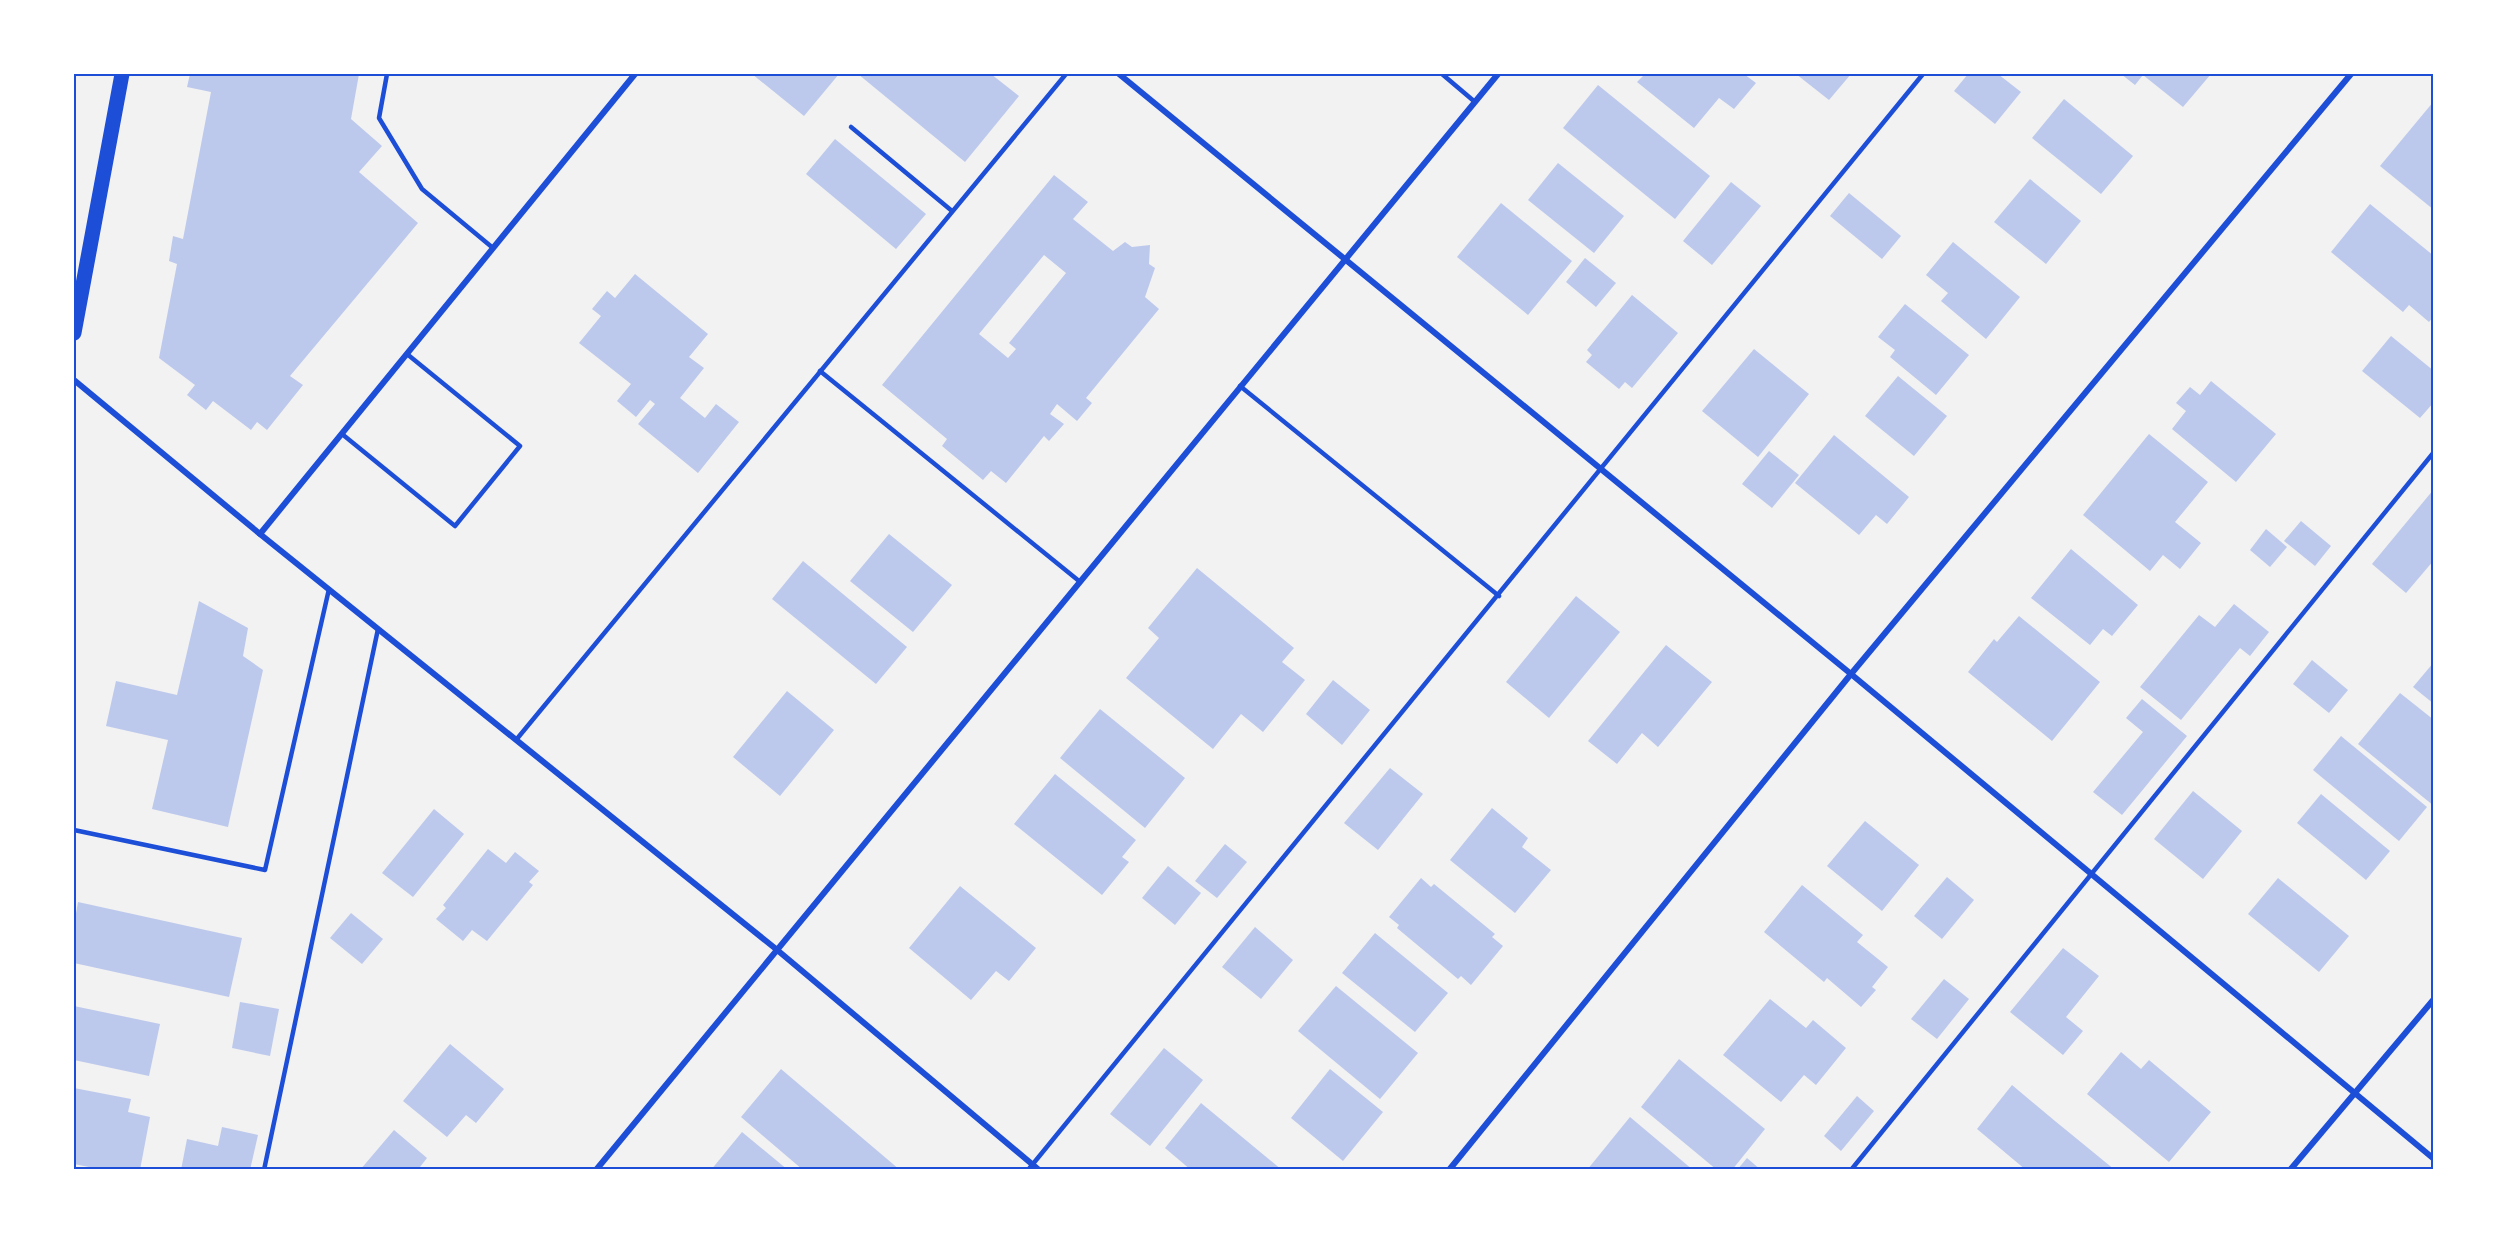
<svg xmlns="http://www.w3.org/2000/svg" width="2507" height="1243" font-family="'Work Sans',sans-serif">
<style>
.building{fill:#bdc9ec;fill-rule:evenodd}
.lines{fill:none;stroke-linecap:round;stroke-linejoin:round}
.service{stroke:#1d4ed8;stroke-width:4.5}
.minor{stroke:#1d4ed8;stroke-width:6}
.primary{stroke:#1d4ed8;stroke-width:15}
.neatline{fill:none;stroke:#1d4ed8;stroke-width:2}
</style>
<rect width="100%" height="100%" fill="#f2f2f2"/>
<!-- building -->
<g class="building">
<polygon points="190,74 359,74 351,119 382,146 359,172 418,223 290,376 303,385 267,430 257,422 251,430 213,401 206,410 187,395 195,385 159,358 177,264 169,261 173,236 183,239 211,92 187,87"/>
<polygon points="752,74 839,74 804,116"/>
<polygon points="858,74 991,74 1019,96 965,162"/>
<polygon points="1645,74 1744,74 1756,83 1734,109 1719,98 1694,128 1637,82"/>
<polygon points="1796,74 1851,74 1829,100"/>
<polygon points="1968,74 1998,74 2021,92 1995,124 1954,91"/>
<polygon points="2121,74 2211,74 2183,107 2143,75 2135,85"/>
<polygon points="1598,85 1710,176 1675,219 1563,128"/>
<polygon points="2064,99 2133,156 2101,194 2032,138"/>
<polygon points="2434,101 2434,210 2380,166"/>
<polygon points="835,139 926,214 896,249 806,174"/>
<polygon points="1558,163 1624,216 1594,253 1528,200"/>
<path d="M1054 175 1088 202 1073 219 1113 251 1125 242 1132 247 1150 245 1149 264 1155 268 1145 297 1159 309 1086 398 1092 403 1077 421 1057 404 1050 414 1064 424 1049 441 1044 436 1006 483 991 471 983 480 942 446 947 439 882 385ZM1044 255 1066 273 1009 343 1016 349 1008 358 979 334Z"/>
<polygon points="2030,179 2081,221 2046,264 1994,222"/>
<polygon points="1731,182 1761,206 1712,265 1683,241"/>
<polygon points="1849,193 1901,236 1882,259 1830,216"/>
<polygon points="1501,203 1572,261 1528,315 1457,257"/>
<polygon points="2370,204 2434,256 2434,316 2429,322 2409,305 2403,312 2331,252"/>
<polygon points="1953,242 2020,297 1986,339 1941,301 1948,293 1926,275"/>
<polygon points="1585,258 1616,283 1596,307 1566,282"/>
<polygon points="635,274 708,334 689,357 704,368 680,398 705,418 716,404 739,422 698,473 638,424 655,404 650,400 636,417 617,401 631,384 579,343 601,316 592,309 607,291 615,298"/>
<polygon points="1632,295 1678,333 1632,388 1625,382 1619,389 1586,362 1592,355 1587,350"/>
<polygon points="1905,304 1969,355 1936,395 1890,357 1895,350 1878,337"/>
<polygon points="2391,336 2434,371 2434,402 2420,418 2362,371"/>
<polygon points="1754,349 1809,394 1758,457 1702,411"/>
<polygon points="1898,376 1947,416 1914,456 1865,416"/>
<polygon points="2211,381 2276,434 2236,482 2172,429 2186,411 2176,403 2190,387 2200,395"/>
<polygon points="2149,434 2208,482 2175,522 2201,543 2180,569 2163,555 2150,571 2083,515"/>
<polygon points="1834,435 1909,497 1887,524 1876,515 1859,535 1795,483"/>
<polygon points="1769,451 1799,475 1772,508 1742,484"/>
<polygon points="2434,489 2434,560 2406,593 2372,564"/>
<polygon points="2301,521 2331,546 2315,566 2284,541"/>
<polygon points="2266,529 2287,547 2270,567 2250,550"/>
<polygon points="889,534 952,585 913,632 850,581"/>
<polygon points="2071,549 2138,605 2112,636 2103,629 2090,645 2031,598"/>
<polygon points="803,561 907,647 876,684 772,599"/>
<polygon points="1197,568 1294,648 1282,662 1305,680 1263,732 1241,714 1213,749 1126,678 1159,638 1148,628"/>
<polygon points="1576,596 1620,632 1549,718 1506,682"/>
<polygon points="199,601 248,628 243,656 263,670 228,827 152,809 168,740 106,726 116,681 177,695"/>
<polygon points="2234,604 2269,632 2250,656 2240,648 2181,720 2140,687 2199,615 2215,627"/>
<polygon points="2019,616 2100,682 2052,741 1968,672 1994,639 1997,642"/>
<polygon points="1666,645 1712,682 1658,747 1642,733 1617,764 1588,741"/>
<polygon points="2312,660 2348,690 2329,713 2293,684"/>
<polygon points="2434,662 2434,704 2413,687"/>
<polygon points="1333,680 1370,710 1342,745 1306,714"/>
<polygon points="787,691 834,730 780,796 733,757"/>
<polygon points="2400,693 2434,720 2434,806 2358,744"/>
<polygon points="2142,699 2187,736 2122,815 2093,792 2143,732 2126,718"/>
<polygon points="1100,709 1185,778 1145,828 1060,758"/>
<polygon points="2341,736 2427,807 2399,841 2313,770"/>
<polygon points="1390,768 1423,794 1378,850 1344,823"/>
<polygon points="1055,774 1136,840 1122,857 1129,862 1102,895 1014,824"/>
<polygon points="2193,791 2242,831 2203,879 2154,839"/>
<polygon points="2321,794 2390,851 2366,880 2297,823"/>
<polygon points="1492,808 1528,838 1522,847 1551,870 1515,913 1450,860"/>
<polygon points="434,809 464,834 413,897 382,873"/>
<polygon points="1865,821 1919,865 1882,911 1827,866"/>
<polygon points="1225,844 1247,862 1217,898 1195,881"/>
<polygon points="488,849 506,863 515,852 539,871 529,882 533,885 487,941 472,930 463,941 436,919 446,908 443,905"/>
<polygon points="1168,866 1201,893 1175,925 1142,898"/>
<polygon points="1947,877 1974,900 1942,939 1914,916"/>
<polygon points="1421,878 1431,887 1434,884 1495,934 1492,937 1503,946 1471,985 1461,976 1458,979 1397,928 1399,925 1389,917"/>
<polygon points="2278,878 2349,936 2319,972 2248,914"/>
<polygon points="1802,885 1863,935 1857,942 1888,967 1872,987 1876,990 1861,1007 1827,978 1824,982 1764,932"/>
<polygon points="960,886 1036,948 1009,981 996,971 971,1000 909,948"/>
<polygon points="78,902 242,938 229,997 74,963 74,925"/>
<polygon points="351,913 383,939 362,964 330,938"/>
<polygon points="1255,927 1293,960 1261,999 1222,967"/>
<polygon points="1375,933 1448,993 1415,1032 1342,973"/>
<polygon points="2063,948 2099,976 2066,1017 2083,1031 2063,1055 2010,1012"/>
<polygon points="1944,979 1969,999 1937,1039 1911,1019"/>
<polygon points="1336,986 1418,1053 1380,1099 1298,1031"/>
<polygon points="1770,999 1806,1028 1813,1020 1846,1048 1816,1085 1804,1075 1781,1102 1723,1055"/>
<polygon points="240,1002 279,1009 270,1056 232,1048"/>
<polygon points="74,1006 160,1024 149,1076 74,1060"/>
<polygon points="450,1044 504,1089 476,1123 466,1115 447,1137 403,1101"/>
<polygon points="1164,1048 1203,1080 1150,1146 1110,1114"/>
<polygon points="2121,1052 2141,1069 2149,1060 2211,1112 2169,1162 2087,1094"/>
<polygon points="1679,1059 1765,1129 1732,1170 1717,1170 1641,1107"/>
<polygon points="781,1069 900,1170 821,1170 817,1167 815,1170 803,1170 741,1117"/>
<polygon points="1330,1069 1383,1112 1343,1161 1291,1118"/>
<polygon points="2012,1085 2055,1121 2115,1170 2026,1170 1977,1129"/>
<polygon points="74,1088 131,1099 128,1112 150,1117 140,1170 104,1170 74,1164"/>
<polygon points="1857,1096 1874,1111 1841,1151 1824,1136"/>
<polygon points="1201,1103 1282,1170 1191,1170 1165,1148"/>
<polygon points="1630,1117 1693,1170 1587,1170"/>
<polygon points="222,1127 258,1135 250,1170 181,1170 187,1139 218,1146"/>
<polygon points="394,1130 427,1158 420,1167 422,1170 360,1170"/>
<polygon points="742,1132 788,1170 711,1170"/>
<polygon points="1747,1158 1761,1170 1737,1170"/>
</g>
<g class="lines">
<!-- service -->
<g class="service">
<polyline points="387,74 379,118 422,189 493,248"/>
<polyline points="1442,74 1475,102"/>
<polyline points="851,127 952,211"/>
<polyline points="820,371 1079,581"/>
<polyline points="1240,386 1499,596"/>
<polyline points="342,434 455,526 520,446 407,354"/>
<polyline points="516,740 1066,74"/>
<polyline points="74,830 265,870 329,589"/>
<polyline points="264,1170 378,629"/>
<polyline points="1028,1170 1923,74"/>
<polyline points="1851,1170 2434,452"/>
</g>
<!-- minor -->
<g class="minor">
<polyline points="1119,74 1851,674 2434,1159"/>
<polyline points="74,380 260,534 776,949 1039,1170"/>
<polyline points="260,534 635,74"/>
<polyline points="596,1170 1498,74"/>
<polyline points="1449,1170 1851,674 2351,74"/>
<polyline points="2290,1170 2434,999"/>
</g>
<!-- primary -->
<polyline class="primary" points="74,333 122,74"/>
</g>
<!-- border -->
<rect width="2507" height="1243" fill="none" stroke="#ffffff" stroke-width="150"/>
<rect x="75" y="75" width="2357" height="1093" class="neatline"/>
</svg>
